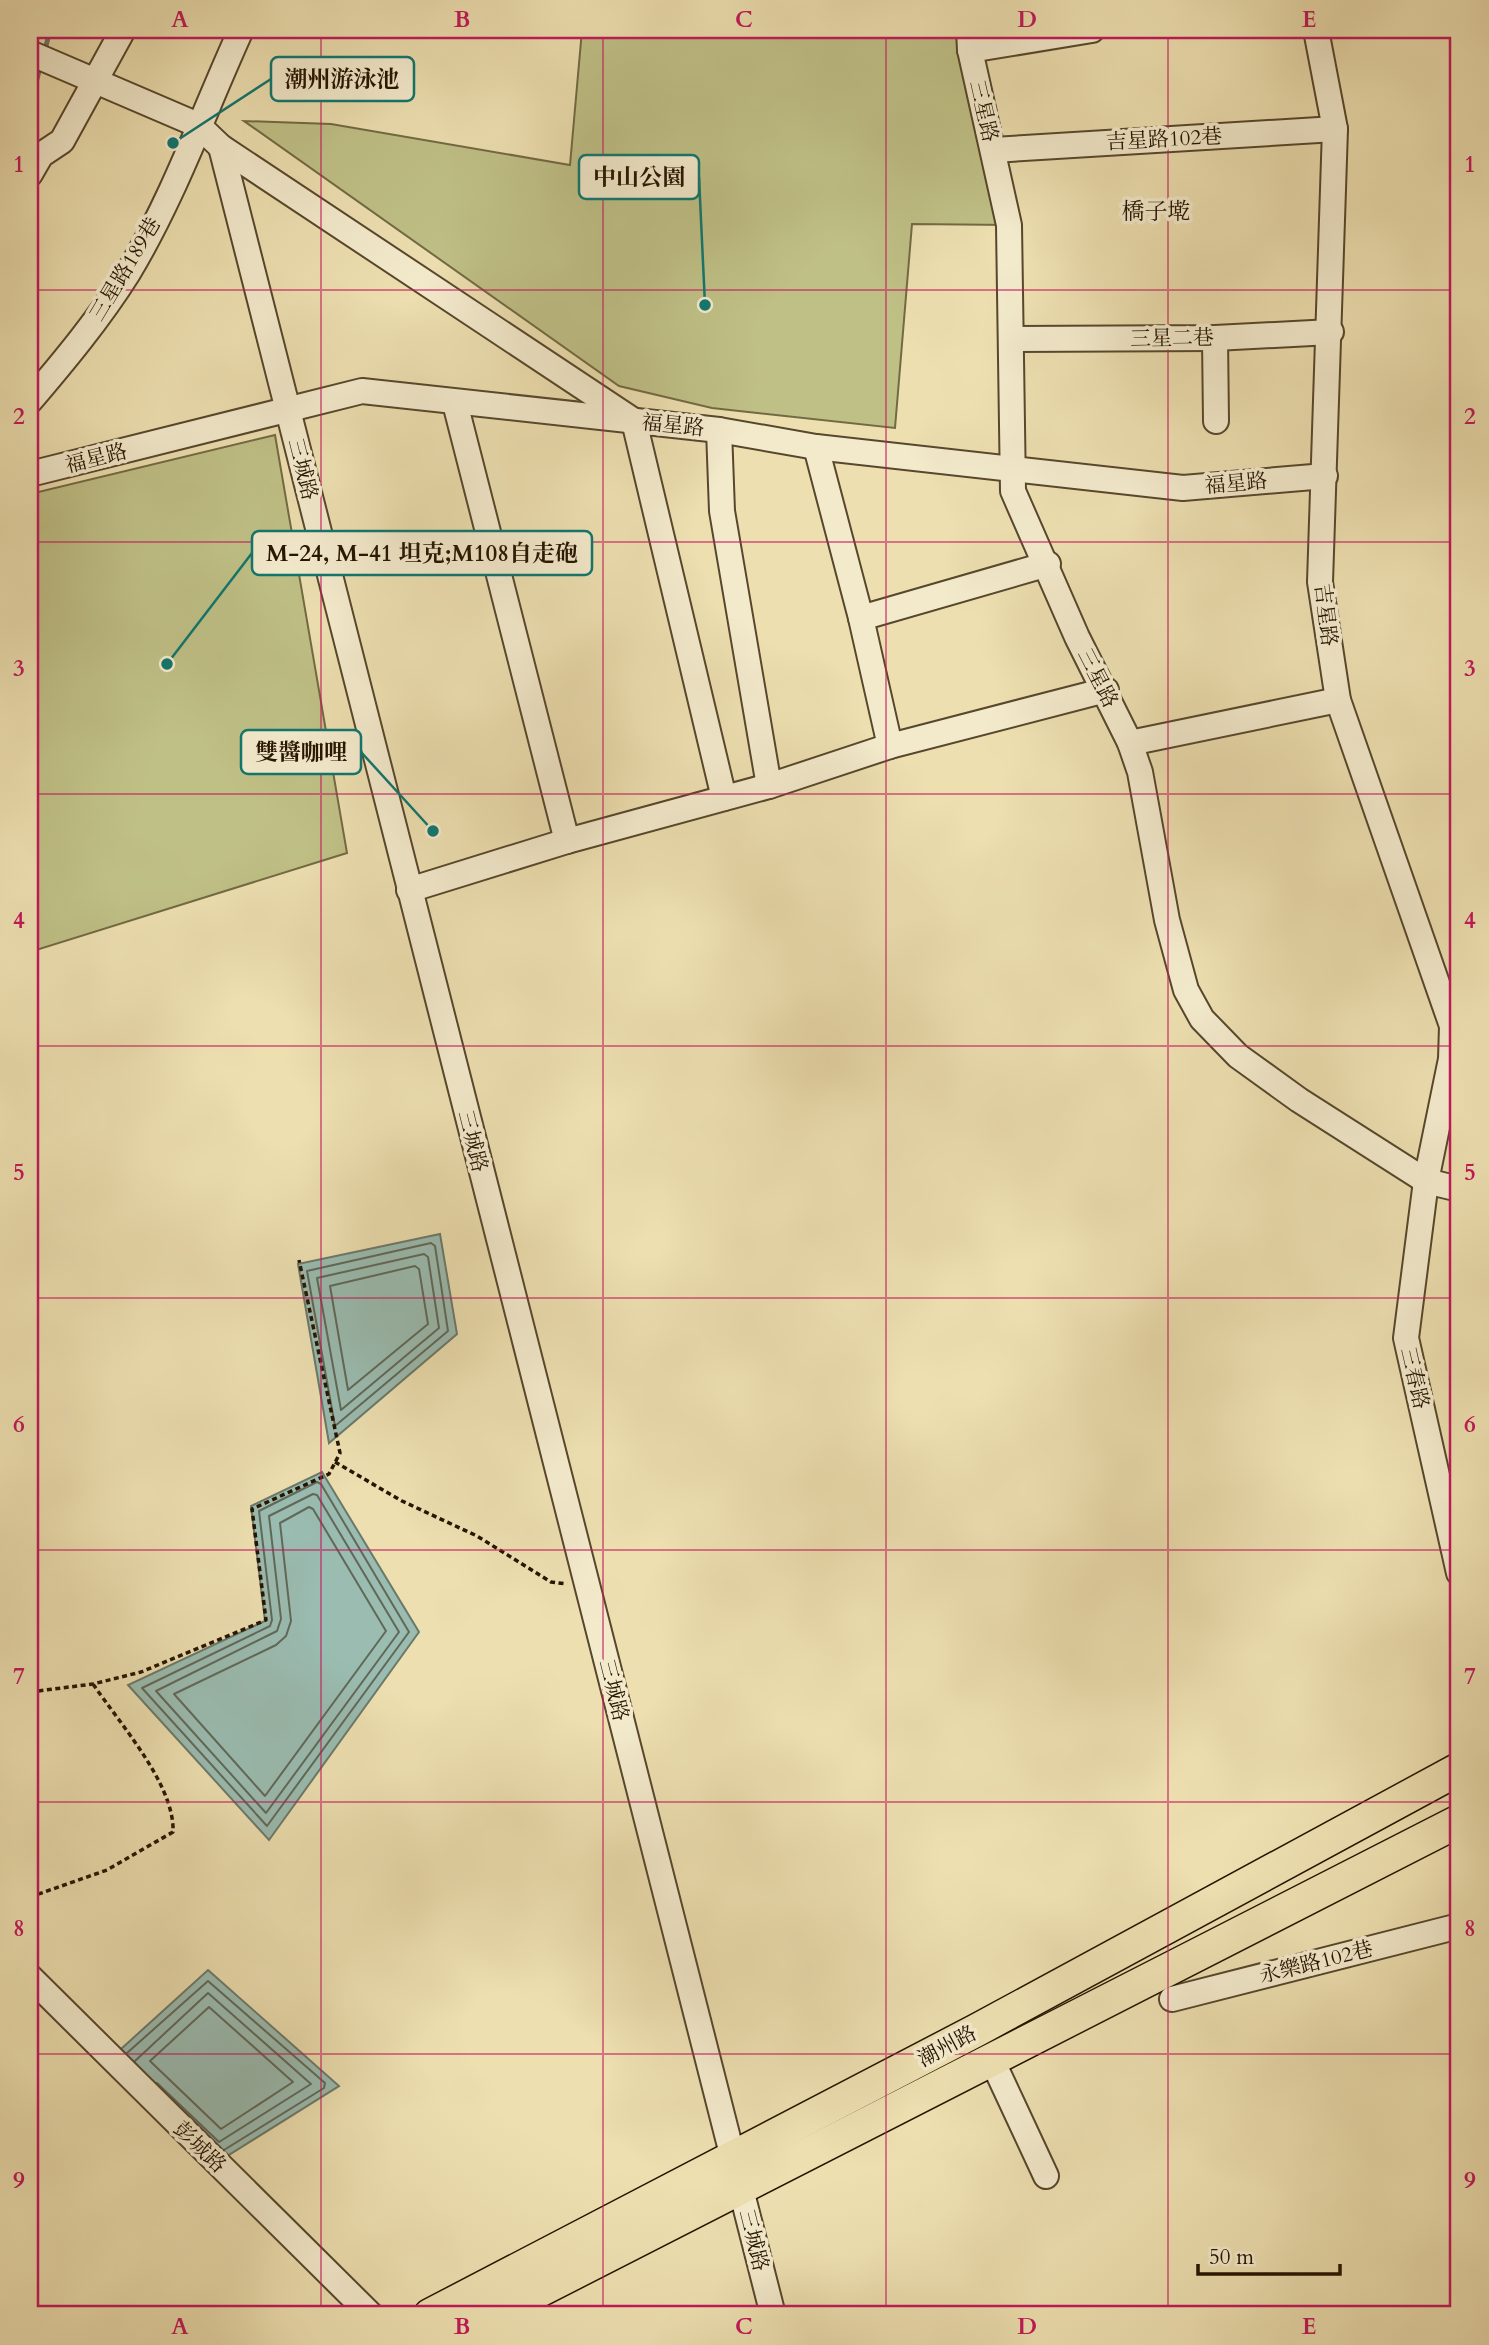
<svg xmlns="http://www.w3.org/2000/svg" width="1489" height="2345" font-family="Cardo,'Noto Serif TC',serif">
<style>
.green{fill:#bfc086;stroke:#726a43;stroke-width:2}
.water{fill:#9abcb1;stroke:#6b796a;stroke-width:2}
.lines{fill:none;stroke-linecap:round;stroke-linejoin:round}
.shore{stroke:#606858;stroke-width:2}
.stream{stroke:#6b796a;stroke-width:5}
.minor-casing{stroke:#57472c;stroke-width:28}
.major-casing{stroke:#251400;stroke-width:35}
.path{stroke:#251400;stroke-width:3.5;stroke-dasharray:5 3.5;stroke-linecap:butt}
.minor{stroke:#f3eacc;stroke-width:24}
.major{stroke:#eddfb0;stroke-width:32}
.grid{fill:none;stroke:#c2185b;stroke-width:2;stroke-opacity:0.55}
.labels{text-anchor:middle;stroke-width:7;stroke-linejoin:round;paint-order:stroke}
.street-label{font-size:21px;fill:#251400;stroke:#f3eacc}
.neighbourhood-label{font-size:23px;fill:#251400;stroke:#f3eacc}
.leader{fill:none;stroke:#0f766e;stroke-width:2.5}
.callout-dot{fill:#0f766e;stroke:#f3eacc;stroke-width:2.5}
.callout{fill:#f3eacc;stroke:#0f766e;stroke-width:2.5}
.callout-label{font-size:23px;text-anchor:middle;font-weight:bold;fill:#251400}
.neatline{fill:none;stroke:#c2185b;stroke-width:2.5}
.grid-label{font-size:23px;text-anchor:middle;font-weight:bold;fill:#c2185b}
</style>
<rect width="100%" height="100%" fill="#eddfb0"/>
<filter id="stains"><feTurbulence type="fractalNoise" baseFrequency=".00286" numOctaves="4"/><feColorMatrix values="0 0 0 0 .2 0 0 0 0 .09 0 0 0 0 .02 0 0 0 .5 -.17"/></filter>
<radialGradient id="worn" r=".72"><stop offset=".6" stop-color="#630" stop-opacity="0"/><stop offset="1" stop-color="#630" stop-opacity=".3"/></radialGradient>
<!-- green -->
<g class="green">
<polygon points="582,30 969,30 1009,225 912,224 895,428 712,408 619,386 244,121 331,124 570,165"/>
<polygon points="275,435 347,853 30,952 30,494"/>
</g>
<!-- water -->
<g class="water">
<polygon points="440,1234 457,1334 329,1443 298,1264"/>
<polygon points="322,1472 419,1632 269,1840 128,1685 265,1621 251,1506"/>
<polygon points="208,1970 339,2086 216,2163 110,2059"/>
</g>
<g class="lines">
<!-- shore -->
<g class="shore">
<polygon points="431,1243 435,1246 448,1331 335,1426 307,1271"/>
<polygon points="424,1254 428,1257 439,1328 341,1410 317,1278"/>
<polygon points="415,1266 419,1269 428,1324 348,1390 330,1286"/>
<polygon points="317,1482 321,1484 409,1632 267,1826 142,1688 270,1626 272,1620 259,1511"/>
<polygon points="313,1494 317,1495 399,1632 266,1813 156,1691 277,1631 281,1619 269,1516"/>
<polygon points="309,1507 313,1509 386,1631 265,1796 174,1694 276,1645 286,1636 291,1621 280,1523"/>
<polygon points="209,2007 293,2082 221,2129 150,2061"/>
<polyline points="127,2053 208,1981 325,2083 324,2088 224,2150"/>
<polyline points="135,2061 208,1993 311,2084 219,2142 157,2083"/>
</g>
<!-- stream -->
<g class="stream">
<polyline points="45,50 50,30"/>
<polyline points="30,107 41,63"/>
</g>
<defs>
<g id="minor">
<polyline points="969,30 970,50 1009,225 1013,491 1077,637 1130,743 1140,772 1167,920 1186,990 1202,1019 1238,1056 1299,1100 1426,1181 1459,1189"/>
<polyline points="1316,30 1335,129 1320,582 1338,700 1452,1026 1451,1059 1426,1181 1406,1338 1459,1573"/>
<polyline points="970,50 1092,30"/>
<polyline points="30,53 198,125 221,147 634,421 724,798"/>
<polyline points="221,147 773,2315"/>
<polyline points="993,150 1335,129"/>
<polyline points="30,174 41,155 62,141 123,30"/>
<polyline points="1215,338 1216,421"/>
<polyline points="1013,339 1215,338 1331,332"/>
<path d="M30 401C65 360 99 319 128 273 174 197 204 111 241 30"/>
<polyline points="455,403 567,841"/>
<polyline points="719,430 722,511 769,786"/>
<polyline points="816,447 861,618 890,746"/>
<polyline points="30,474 362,391 719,430 816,447 1183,488 1325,476"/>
<polyline points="861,618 1048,564"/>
<polyline points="1130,743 1338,700"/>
<polyline points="409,890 567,841 769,786 890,746 1106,690"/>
<polyline points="30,1977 371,2315"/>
<polyline points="1172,1999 1459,1926"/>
<polyline points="991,2058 1046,2176"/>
</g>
<g id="major">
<polyline points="430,2315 977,2030 1459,1769"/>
<polyline points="492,2315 1459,1821"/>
</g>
</defs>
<!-- minor casing -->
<use href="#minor" class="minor-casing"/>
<!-- major casing -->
<use href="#major" class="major-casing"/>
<!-- path -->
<g class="path">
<polyline points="335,1462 402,1501 477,1536 551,1582 567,1584"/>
<polyline points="30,1692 93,1684 141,1672 266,1620 252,1509 329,1474 340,1453 299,1260"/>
<path d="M30 1897 107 1870 173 1832C175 1785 120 1724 93 1684"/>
</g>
<!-- minor -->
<use href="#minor" class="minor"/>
<!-- major -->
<use href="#major" class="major"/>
</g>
<!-- grid -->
<path class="grid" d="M321 30V2315M603 30V2315M886 30V2315M1168 30V2315M30 290H1459M30 542H1459M30 794H1459M30 1046H1459M30 1298H1459M30 1550H1459M30 1802H1459M30 2054H1459"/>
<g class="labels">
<!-- street labels -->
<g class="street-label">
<text transform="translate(984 111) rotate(77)" y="7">三星路</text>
<text transform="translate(1164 139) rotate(-3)" y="7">吉星路102巷</text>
<text transform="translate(125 269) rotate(-59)" y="7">三星路189巷</text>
<text transform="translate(1172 338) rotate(-1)" y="7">三星二巷</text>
<text transform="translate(673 425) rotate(6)" y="7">福星路</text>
<text transform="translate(96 458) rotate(-14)" y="7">福星路</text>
<text transform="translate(303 469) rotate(76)" y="7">三城路</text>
<text transform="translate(1236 483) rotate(-5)" y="7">福星路</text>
<text transform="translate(1326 615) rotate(83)" y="7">吉星路</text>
<text transform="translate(1098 678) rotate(63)" y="7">三星路</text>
<text transform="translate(473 1141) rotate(76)" y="7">三城路</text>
<text transform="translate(1415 1378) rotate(77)" y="7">三春路</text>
<text transform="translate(614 1690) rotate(76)" y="7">三城路</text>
<text transform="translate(1316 1962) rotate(-14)" y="7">永樂路102巷</text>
<text transform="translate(947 2046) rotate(-28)" y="7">潮州路</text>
<text transform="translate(200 2147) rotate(44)" y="7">彭城路</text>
<text transform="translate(754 2240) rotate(76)" y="7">三城路</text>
</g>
<!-- neighbourhood labels -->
<g class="neighbourhood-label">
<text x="1156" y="219">橋子墘</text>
</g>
</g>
<!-- callouts -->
<path class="leader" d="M173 143L271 79M705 305L699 177M167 664L252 553M433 831L361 752"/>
<g class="callout-dot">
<circle cx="173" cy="143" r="7"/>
<circle cx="705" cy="305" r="7"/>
<circle cx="167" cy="664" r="7"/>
<circle cx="433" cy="831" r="7"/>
</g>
<g class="callout">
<rect x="271" y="57" width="143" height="44" rx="7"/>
<rect x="579" y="155" width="120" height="44" rx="7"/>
<rect x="252" y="531" width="340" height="44" rx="7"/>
<rect x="241" y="730" width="120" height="44" rx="7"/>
</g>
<g class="callout-label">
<text x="342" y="87">潮州游泳池</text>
<text x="639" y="185">中山公園</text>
<text x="422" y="561">M-24, M-41 坦克;M108自走砲</text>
<text x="301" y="760">雙醬咖哩</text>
</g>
<!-- margin -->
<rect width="1489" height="2345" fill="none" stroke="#eddfb0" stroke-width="77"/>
<!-- scale -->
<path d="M1198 2264v10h142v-10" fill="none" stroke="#251400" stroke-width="3.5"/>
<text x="1209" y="2264" font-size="21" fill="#251400" stroke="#f3eacc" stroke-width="5" paint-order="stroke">50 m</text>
<rect x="38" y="38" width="1412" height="2268" class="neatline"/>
<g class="grid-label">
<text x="180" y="27">A</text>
<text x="462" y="27">B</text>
<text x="744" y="27">C</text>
<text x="1027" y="27">D</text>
<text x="1309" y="27">E</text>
<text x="19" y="172">1</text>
<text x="1470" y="172">1</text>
<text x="19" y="424">2</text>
<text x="1470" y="424">2</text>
<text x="19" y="676">3</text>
<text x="1470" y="676">3</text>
<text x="19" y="928">4</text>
<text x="1470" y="928">4</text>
<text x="19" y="1180">5</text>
<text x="1470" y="1180">5</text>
<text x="19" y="1432">6</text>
<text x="1470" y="1432">6</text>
<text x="19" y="1684">7</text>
<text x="1470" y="1684">7</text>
<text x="19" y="1936">8</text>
<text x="1470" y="1936">8</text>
<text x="19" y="2188">9</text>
<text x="1470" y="2188">9</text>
<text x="180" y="2334">A</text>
<text x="462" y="2334">B</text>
<text x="744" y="2334">C</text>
<text x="1027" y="2334">D</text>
<text x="1309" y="2334">E</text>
</g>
<rect width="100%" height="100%" filter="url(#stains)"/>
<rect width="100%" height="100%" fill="url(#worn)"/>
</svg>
